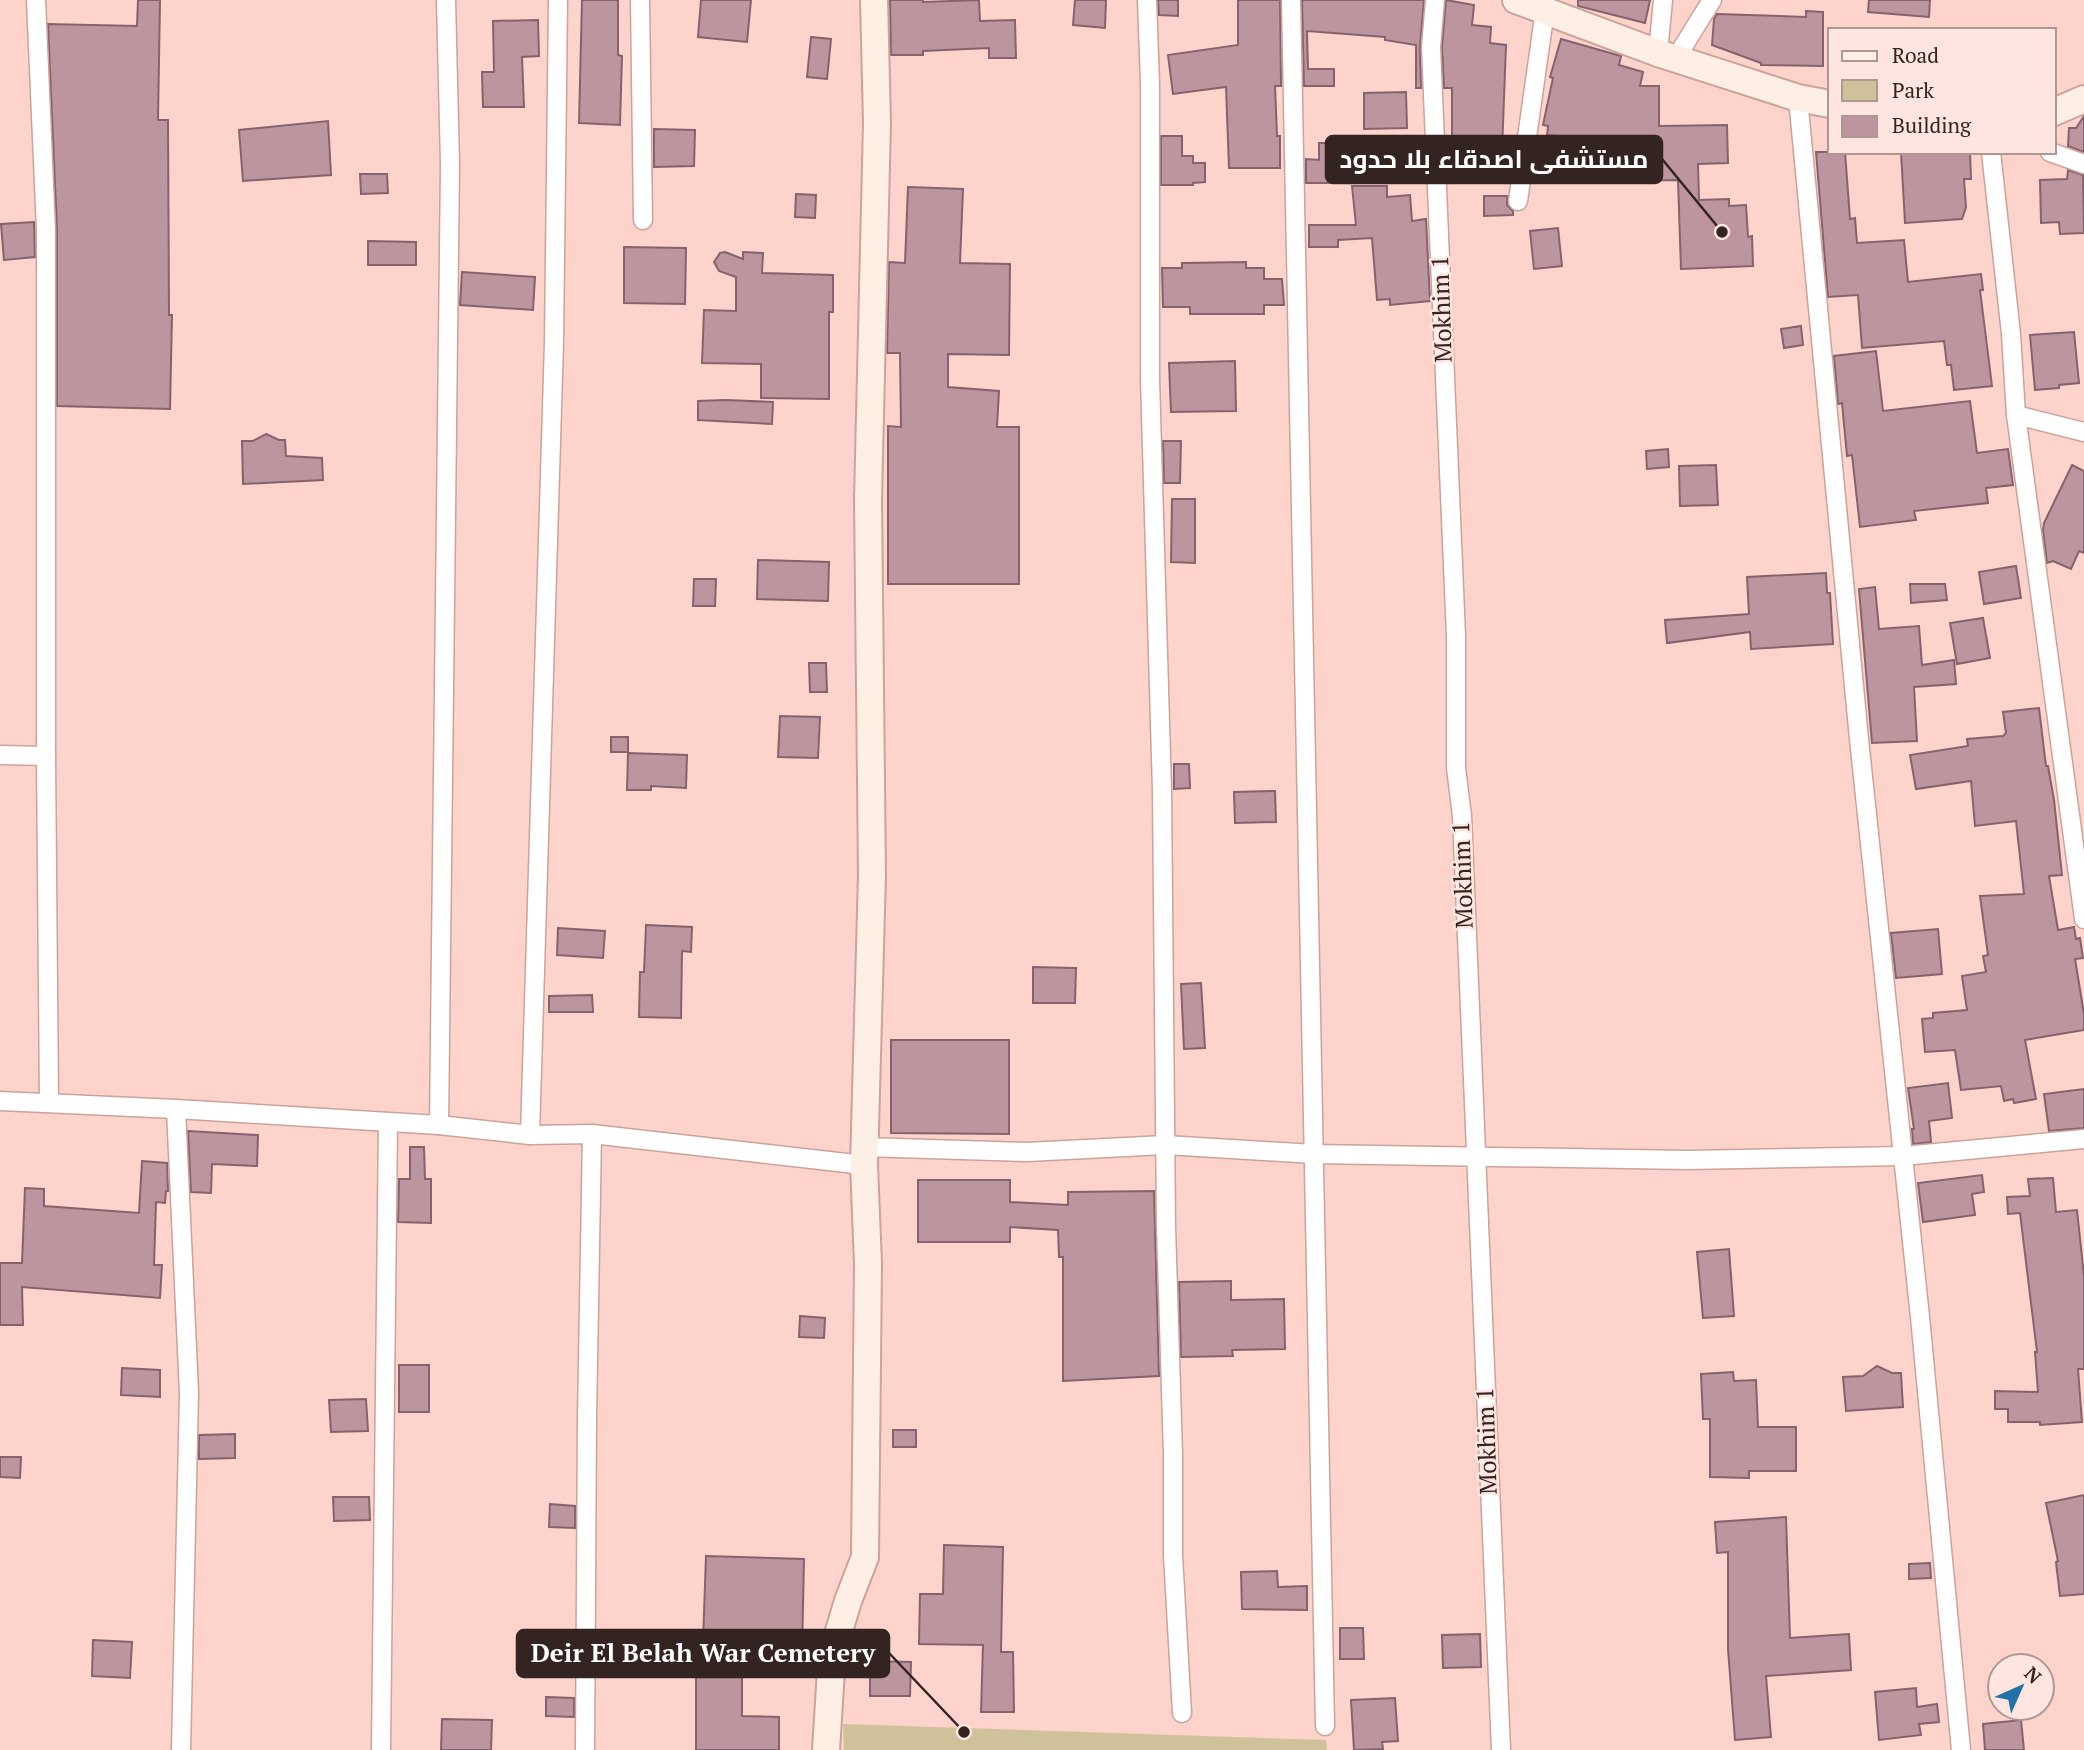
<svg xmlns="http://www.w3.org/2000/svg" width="2084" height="1750" font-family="'PT Serif',Cairo,serif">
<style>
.green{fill:#cfc29b}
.building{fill:#bc959f;stroke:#86626c;stroke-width:2}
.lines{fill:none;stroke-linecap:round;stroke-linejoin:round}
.street-casing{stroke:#cba39b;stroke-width:21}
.secondary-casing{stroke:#cba39b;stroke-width:30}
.street{stroke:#fff;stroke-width:18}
.secondary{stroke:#fdefe3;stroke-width:26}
.labels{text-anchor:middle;stroke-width:5;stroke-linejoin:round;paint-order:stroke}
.street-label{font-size:24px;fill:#342421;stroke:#ffe5e0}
.leader{fill:none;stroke:#342421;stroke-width:2.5}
.callout-dot{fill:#342421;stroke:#ffe5e0;stroke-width:2.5}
.callout{fill:#342421;stroke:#342421;stroke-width:2.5}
.callout-label{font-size:26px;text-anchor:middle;font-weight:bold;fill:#fff}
</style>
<rect width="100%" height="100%" fill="#fdd3cb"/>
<!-- green -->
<polygon class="green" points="843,1724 1326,1740 1327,1750 844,1750"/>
<!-- building -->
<g class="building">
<polygon points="138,0 160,0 158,120 168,120 169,315 172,315 170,409 57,406 57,230 48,24 137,26"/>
<polygon points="582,0 618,0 618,55 622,56 620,125 579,123"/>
<polygon points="701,0 751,0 747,42 698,37"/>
<polygon points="890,0 923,0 923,2 979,0 980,21 1015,20 1016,58 989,58 989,48 923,51 923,55 891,55"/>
<polygon points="1075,0 1106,0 1105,28 1073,25"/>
<polygon points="1158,0 1178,0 1178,16 1159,15"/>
<polygon points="1238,0 1280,0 1281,86 1275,86 1277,136 1280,136 1280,168 1229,168 1226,87 1173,94 1168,55 1238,45"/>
<polygon points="1302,0 1424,0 1420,46 1421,88 1416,88 1416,45 1385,40 1385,37 1307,31 1308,69 1334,69 1334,86 1304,86"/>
<polygon points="1446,0 1474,5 1472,25 1491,27 1490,43 1506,45 1502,151 1452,150 1452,88 1444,88 1442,47"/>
<polygon points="1578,0 1650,0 1645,23 1578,6"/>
<polygon points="1869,0 1930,0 1929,17 1868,12"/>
<polygon points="1806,11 1823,12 1823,66 1761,65 1761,63 1712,45 1714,19 1717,14 1806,17"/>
<polygon points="538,20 539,56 522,57 524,107 483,107 482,72 494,72 493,21"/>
<polygon points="811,37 831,39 827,79 807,77"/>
<polygon points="1561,39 1621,56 1619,65 1643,72 1640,86 1659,86 1659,126 1727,125 1728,163 1698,164 1699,200 1729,199 1729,206 1746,205 1748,237 1752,236 1753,266 1681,269 1678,180 1622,181 1621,154 1607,152 1608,140 1547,135 1548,126 1543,125 1553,78 1550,77"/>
<polygon points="1406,92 1407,128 1364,129 1364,93"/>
<polygon points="2084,116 2084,152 2068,146 2069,128 2076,128"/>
<polygon points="328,121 331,175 243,181 239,130"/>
<polygon points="654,129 695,130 694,166 654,167"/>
<polygon points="1161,136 1182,136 1182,156 1193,156 1193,163 1205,163 1205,182 1193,183 1193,185 1161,185"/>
<polygon points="1319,143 1355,143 1355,183 1306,183 1306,159 1319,160"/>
<polygon points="1816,152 1845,152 1850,219 1855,218 1857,243 1904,240 1908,282 1981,274 1983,290 1980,290 1992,386 1954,390 1951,365 1947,365 1944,341 1862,348 1858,295 1828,297"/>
<polygon points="1901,152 1970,152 1971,179 1964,179 1966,207 1962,219 1905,223"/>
<polygon points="2068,170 2083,175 2084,233 2060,234 2059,222 2041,223 2040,180 2067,179"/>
<polygon points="360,174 387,174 388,193 361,194"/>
<polygon points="1352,186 1387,186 1387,197 1410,195 1412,221 1426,219 1430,301 1390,305 1390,299 1377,300 1372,238 1338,240 1338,247 1309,247 1309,225 1356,225"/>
<polygon points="908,187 963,189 960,263 1010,264 1009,355 948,354 948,387 999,391 997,427 1019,427 1019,584 888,584 888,426 901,427 900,353 887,353 889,262 905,263"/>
<polygon points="796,194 816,195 815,218 795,217"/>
<polygon points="1484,196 1507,196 1507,205 1513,211 1513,215 1484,216"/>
<polygon points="34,222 35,257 4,260 1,224"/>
<polygon points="1558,228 1562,266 1534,269 1530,231"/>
<polygon points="368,241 416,242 416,265 368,265"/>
<polygon points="624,247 686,248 685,304 624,303"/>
<polygon points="725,252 743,259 743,252 763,253 762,273 833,275 833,312 829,312 829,399 761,398 761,364 702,363 704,310 736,311 736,277 719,271 714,262 720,253"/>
<polygon points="1246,262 1246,268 1264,268 1264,279 1282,279 1284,305 1264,305 1264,314 1190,314 1190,307 1163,307 1162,268 1182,268 1182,263"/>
<polygon points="462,272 535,277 533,310 460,305"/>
<polygon points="1801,326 1803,345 1784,348 1781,329"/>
<polygon points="2074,332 2079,383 2059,385 2059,388 2035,390 2030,335"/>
<polygon points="1876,351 1883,411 1970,401 1977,453 2008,449 2013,485 1986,488 1988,503 1914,511 1916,520 1860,527 1852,455 1847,456 1842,403 1838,404 1834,356"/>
<polygon points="1235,361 1236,411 1171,412 1169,363"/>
<polygon points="725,400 773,402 772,424 698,420 698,401"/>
<polygon points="266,434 279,440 285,440 286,456 322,458 323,480 243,484 242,441 253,441"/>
<polygon points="1163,441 1181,441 1180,483 1164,483"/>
<polygon points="1668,449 1669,467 1647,469 1646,451"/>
<polygon points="1716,465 1718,505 1680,506 1679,466"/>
<polygon points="2072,465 2084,471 2084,553 2079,551 2071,569 2053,561 2047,563 2043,530 2044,523"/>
<polygon points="1172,499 1195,499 1195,563 1171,562"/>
<polygon points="758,560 829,562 828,601 757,599"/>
<polygon points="2016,566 2021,598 1984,604 1979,572"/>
<polygon points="1826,573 1827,593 1830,593 1833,644 1751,649 1750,632 1667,643 1665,620 1749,614 1747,577"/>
<polygon points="694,579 716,579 715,606 693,606"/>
<polygon points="1910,584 1945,584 1947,600 1911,603"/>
<polygon points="1875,587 1879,629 1919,626 1922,665 1954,660 1956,684 1914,687 1917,741 1872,743 1859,589"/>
<polygon points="1983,618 1990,658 1957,664 1950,623"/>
<polygon points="809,663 826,663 827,692 810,692"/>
<polygon points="2039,708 2046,766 2048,766 2054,800 2062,875 2049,876 2058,930 2074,927 2076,939 2080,938 2083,958 2075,959 2084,1014 2084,1030 2025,1040 2036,1099 2014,1103 2013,1099 2004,1101 2001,1086 1961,1090 1955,1050 1925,1052 1922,1019 1933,1018 1933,1013 1967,1010 1962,976 1986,972 1983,956 1988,955 1980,896 2024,894 2016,821 1975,826 1971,781 1916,789 1910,755 1968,746 1967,739 2003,736 2006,733 2003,712"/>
<polygon points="780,716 820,717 818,758 778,757"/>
<rect x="611" y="737" width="17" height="15"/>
<polygon points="628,753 687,755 686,788 651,786 651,790 627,790"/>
<polygon points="1174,764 1189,764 1190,788 1174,789"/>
<polygon points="1275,791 1276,822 1235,823 1234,792"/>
<polygon points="646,925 692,927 691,952 682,951 681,1018 639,1017 640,972 644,972"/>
<polygon points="558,928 605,931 603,958 557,955"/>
<polygon points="1938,929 1942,974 1896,978 1891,933"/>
<polygon points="1033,967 1076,968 1075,1003 1033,1003"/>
<polygon points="1201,983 1205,1048 1184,1049 1181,984"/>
<polygon points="592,995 593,1012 549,1012 549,996"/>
<polygon points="891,1040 1009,1040 1009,1134 891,1133"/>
<polygon points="1948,1083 1952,1118 1929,1121 1931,1142 1913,1144 1912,1129 1914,1129 1908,1088"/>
<polygon points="2084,1089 2084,1128 2049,1131 2044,1094"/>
<polygon points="188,1131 258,1135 257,1166 212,1164 211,1193 191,1192"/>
<polygon points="410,1147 424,1147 425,1179 431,1179 431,1223 398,1222 399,1179 410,1179"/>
<polygon points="142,1161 167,1163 168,1191 166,1191 165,1203 156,1202 154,1265 162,1265 160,1298 22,1287 23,1325 0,1325 0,1263 22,1263 25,1188 44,1189 44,1206 139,1213"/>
<polygon points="1982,1175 1984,1192 1972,1194 1975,1215 1923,1222 1918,1183"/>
<polygon points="2053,1178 2056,1212 2077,1210 2084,1276 2084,1369 2078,1369 2082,1422 2040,1425 2040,1422 2008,1422 2008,1409 1995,1409 1995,1391 2038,1392 2035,1352 2037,1352 2020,1213 2008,1214 2007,1197 2030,1196 2028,1179"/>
<polygon points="918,1180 1010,1180 1010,1202 1068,1205 1068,1192 1154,1191 1159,1376 1063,1381 1063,1257 1059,1257 1058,1230 1010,1227 1010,1242 918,1242"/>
<polygon points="1729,1249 1734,1316 1703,1318 1697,1252"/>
<polygon points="1231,1281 1231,1300 1284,1299 1285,1349 1232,1350 1233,1356 1181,1357 1179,1282"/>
<polygon points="800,1316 825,1318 824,1338 799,1337"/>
<rect x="399" y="1365" width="30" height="47"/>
<polygon points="1877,1366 1892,1373 1901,1373 1903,1407 1846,1411 1843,1377 1863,1376"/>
<polygon points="122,1368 160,1370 160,1397 121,1395"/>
<polygon points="1733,1372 1734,1381 1756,1380 1758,1427 1796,1427 1796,1471 1749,1471 1749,1478 1710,1477 1710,1419 1703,1419 1701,1374"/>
<polygon points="366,1399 368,1431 331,1432 329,1400"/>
<rect x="893" y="1430" width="23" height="17"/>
<polygon points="235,1434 235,1458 199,1459 199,1435"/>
<polygon points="0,1457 21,1457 20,1478 0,1477"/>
<polygon points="2084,1495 2084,1594 2060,1596 2056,1562 2058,1561 2046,1503"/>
<polygon points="333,1497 369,1497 370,1520 334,1521"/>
<polygon points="550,1504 575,1506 575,1528 549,1527"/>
<polygon points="1786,1517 1790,1638 1849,1634 1851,1670 1766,1676 1771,1737 1735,1740 1728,1649 1728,1552 1717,1553 1715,1522"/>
<polygon points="944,1545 1003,1547 1001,1652 1013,1652 1014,1712 981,1712 983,1645 919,1644 920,1594 943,1594"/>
<polygon points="706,1556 804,1559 802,1653 742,1651 742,1716 779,1717 779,1750 696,1750 696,1671 702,1671"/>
<polygon points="1930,1563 1931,1578 1909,1579 1909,1564"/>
<polygon points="1277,1571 1278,1587 1307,1586 1307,1610 1242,1609 1241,1572"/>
<polygon points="1340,1628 1363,1628 1364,1659 1340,1659"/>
<polygon points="1480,1634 1481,1667 1443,1668 1442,1635"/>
<polygon points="93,1640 132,1642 130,1678 92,1676"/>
<polygon points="870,1661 911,1662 910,1696 870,1696"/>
<polygon points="1916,1688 1917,1707 1937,1704 1939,1722 1919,1724 1921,1735 1879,1740 1875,1692"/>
<polygon points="546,1697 574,1698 574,1717 546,1716"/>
<polygon points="1395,1698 1398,1741 1382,1742 1383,1749 1354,1750 1351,1700"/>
<polygon points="442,1719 492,1720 491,1750 441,1750"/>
<polygon points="2021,1720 2024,1750 1985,1750 1983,1724"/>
</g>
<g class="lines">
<defs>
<g id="street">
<polyline points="36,0 46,230 46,756 49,1102"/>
<polyline points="640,0 643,220"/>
<polyline points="1147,0 1150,83 1150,379 1162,791 1166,1226 1173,1455 1173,1555 1182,1713"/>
<polyline points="1291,0 1325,1726"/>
<polyline points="1435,0 1431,47 1456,636 1456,768 1462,816 1501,1750"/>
<polyline points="1658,53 1663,0"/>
<polyline points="1676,58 1712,0"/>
<polyline points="1798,98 1859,739 1920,1317 1961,1750"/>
<polyline points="1991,152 2011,334 2016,415 2084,919"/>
<polyline points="2050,152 2084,164"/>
<polyline points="1518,201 1546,3"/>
<polyline points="2016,415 2084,432"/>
<polyline points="0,755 46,756"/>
<polyline points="0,1101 176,1109 439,1125 530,1135 592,1134 864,1165"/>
<polyline points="176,1109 189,1393 181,1750"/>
<polyline points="439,1125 450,164 446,0"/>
<polyline points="530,1135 554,342 558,0"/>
<polyline points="864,1147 1027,1152 1165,1145 1314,1154 1688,1160 1903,1156 2084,1139"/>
<polyline points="381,1750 388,1122"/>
<polyline points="585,1750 587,1418 592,1134"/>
</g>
<g id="secondary">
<polyline points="1516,0 1658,53 1798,98 1830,104"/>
<polyline points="2054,112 2084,99"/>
<polyline points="826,1750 832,1654 848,1601 865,1557 868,1264 864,1165 872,875 868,499 877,122 874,0"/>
</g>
</defs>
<!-- street casing -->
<use href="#street" class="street-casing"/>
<!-- secondary casing -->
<use href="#secondary" class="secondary-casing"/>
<!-- street -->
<use href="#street" class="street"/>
<!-- secondary -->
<use href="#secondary" class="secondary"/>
</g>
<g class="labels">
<!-- street labels -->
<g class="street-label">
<text transform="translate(1442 309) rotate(-92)" y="8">Mokhim 1</text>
<text transform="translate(1463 875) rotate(-92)" y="8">Mokhim 1</text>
<text transform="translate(1487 1441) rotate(-92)" y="8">Mokhim 1</text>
</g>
</g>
<!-- callouts -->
<path class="leader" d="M1722 232L1662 159M964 1732L889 1653"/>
<g class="callout-dot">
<circle cx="1722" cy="232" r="7"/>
<circle cx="964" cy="1732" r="7"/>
</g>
<g class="callout">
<rect x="1326" y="136" width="336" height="47" rx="7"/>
<rect x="517" y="1630" width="372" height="47" rx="7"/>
</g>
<g class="callout-label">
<text x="1494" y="168">مستشفى اصدقاء بلا حدود</text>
<text x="703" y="1662">Deir El Belah War Cemetery</text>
</g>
<!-- legend -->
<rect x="1828" y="28" width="228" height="126" fill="#ffe5e0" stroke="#ae9894" stroke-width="2"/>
<rect x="1842" y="51" width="35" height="10" fill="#fdefe3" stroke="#ae9894" stroke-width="2"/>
<text x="1892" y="63" font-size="21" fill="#342421">Road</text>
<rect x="1842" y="80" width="35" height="21" fill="#cfc29b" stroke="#ae9894" stroke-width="2"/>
<text x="1892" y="98" font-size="21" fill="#342421">Park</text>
<rect x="1842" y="116" width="35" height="21" fill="#bc959f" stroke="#ae9894" stroke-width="2"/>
<text x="1892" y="133" font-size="21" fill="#342421">Building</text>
<!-- north arrow -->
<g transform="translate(2021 1687) rotate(45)"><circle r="33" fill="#ffe5e0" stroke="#ae9894" stroke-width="2"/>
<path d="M0-5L12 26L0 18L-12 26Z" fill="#2273a5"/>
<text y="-10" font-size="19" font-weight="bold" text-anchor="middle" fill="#342421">N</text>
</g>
</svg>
